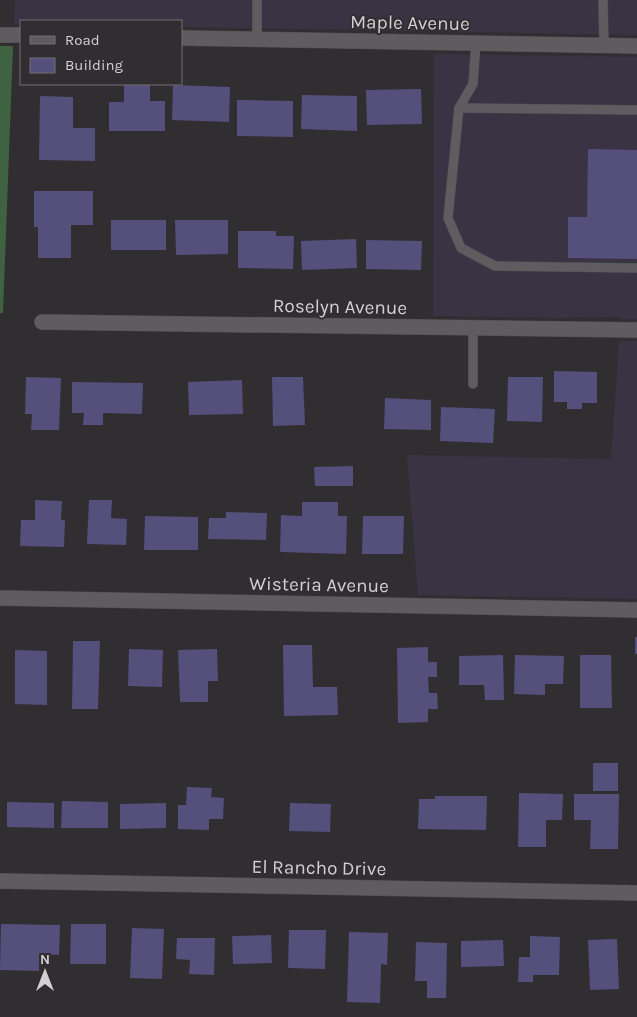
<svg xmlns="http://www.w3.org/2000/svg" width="637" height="1017" font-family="Karla,sans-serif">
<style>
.commercial{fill:#3a3344}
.green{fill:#3f6342}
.building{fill:#554f7b}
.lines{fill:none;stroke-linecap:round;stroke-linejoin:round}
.lane-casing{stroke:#4d4b4e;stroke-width:10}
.street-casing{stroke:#4d4b4e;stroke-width:16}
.lane{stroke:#5f5c60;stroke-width:9}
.street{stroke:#5f5c60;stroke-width:15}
.labels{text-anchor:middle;stroke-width:4;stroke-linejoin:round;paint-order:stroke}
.street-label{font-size:19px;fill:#d2d0d3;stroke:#312e32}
</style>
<rect width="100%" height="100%" fill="#312e32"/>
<!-- commercial -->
<g class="commercial">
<polygon points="15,0 637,0 637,35 181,27 181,21 21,21 21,24 14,24"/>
<polygon points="434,54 637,57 637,319 621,319 621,317 557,318 433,316"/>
<polygon points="619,341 637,341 637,599 418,595 407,455 611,459"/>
</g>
<!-- green -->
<polygon class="green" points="0,46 13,46 3,313 0,313"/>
<!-- building -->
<g class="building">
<polygon points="124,84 150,84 150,101 165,101 165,131 109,131 109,102 124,102"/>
<polygon points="173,85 230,87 229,122 172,120"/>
<polygon points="421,89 422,124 367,125 366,90"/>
<polygon points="302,95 357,96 357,131 301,129"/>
<polygon points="40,96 73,97 73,128 95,128 95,161 39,160"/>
<polygon points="237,100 293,101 293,137 237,136"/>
<polygon points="588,149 637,150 637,259 568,258 568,217 587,217"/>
<polygon points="34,191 93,191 93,225 71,225 71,258 38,258 38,227 34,227"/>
<rect x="111" y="220" width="55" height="30"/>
<polygon points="175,220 228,220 228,254 176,255"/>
<polygon points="238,231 276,231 276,236 294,236 293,269 238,268"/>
<polygon points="356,239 357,268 302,270 301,241"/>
<polygon points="366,240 422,241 421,270 366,269"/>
<polygon points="554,371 597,372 597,403 582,403 582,409 567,409 567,402 554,402"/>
<polygon points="26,377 61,378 59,430 31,430 32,414 25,414"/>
<polygon points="272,377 303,377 305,425 273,426"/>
<polygon points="508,377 543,377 542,422 507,421"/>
<polygon points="242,380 243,414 189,415 188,382"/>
<polygon points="72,382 143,383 142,414 103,413 103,425 83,425 84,413 72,413"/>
<polygon points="385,398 431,400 431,430 384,429"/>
<polygon points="441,407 495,409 493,443 440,441"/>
<polygon points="353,466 353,486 315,486 314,467"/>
<polygon points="35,500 62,501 61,520 65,520 64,547 20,546 21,520 35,520"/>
<polygon points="89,500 112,500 111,518 127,519 126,545 87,544"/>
<polygon points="302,502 338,502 338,516 347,516 346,554 280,552 281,515 302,516"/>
<polygon points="226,512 267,513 266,540 208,539 209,518 226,518"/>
<polygon points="145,516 198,517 198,550 144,550"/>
<polygon points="363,516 404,516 403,554 362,554"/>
<rect x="635" y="637" width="2" height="17"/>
<polygon points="73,641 100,641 98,709 72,709"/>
<polygon points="283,645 312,645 313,687 337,687 338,715 284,716"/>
<polygon points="428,647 428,662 437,662 437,677 428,677 429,693 437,693 438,709 428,709 428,722 398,723 397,648"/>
<polygon points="129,649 163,650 162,687 128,686"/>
<polygon points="217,649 218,681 208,681 208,702 180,702 178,650"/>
<polygon points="15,650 47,651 47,705 15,704"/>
<polygon points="503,655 504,700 485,700 484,685 459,685 459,656"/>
<polygon points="515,655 564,656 563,684 545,684 545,695 514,694"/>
<polygon points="580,655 611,655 612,708 580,708"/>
<rect x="593" y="763" width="25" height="28"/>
<polygon points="187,787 212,788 211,797 224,798 223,819 209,819 209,830 178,829 178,805 186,805"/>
<polygon points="519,793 563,794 562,820 546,820 546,847 518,847"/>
<polygon points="574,794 619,794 618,849 590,849 591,820 574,820"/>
<polygon points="435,796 487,796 486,830 418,829 419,799 435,799"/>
<polygon points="62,801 108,802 108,828 61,828"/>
<polygon points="7,802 54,803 54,828 7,827"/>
<polygon points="166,803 166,828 120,829 120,804"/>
<polygon points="290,803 331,804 330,832 289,831"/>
<polygon points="1,924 60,925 59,955 39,954 39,971 0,970"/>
<polygon points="71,924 106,924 106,964 70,964"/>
<polygon points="132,928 164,929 162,979 130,978"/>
<polygon points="289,930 326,930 325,969 288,968"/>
<polygon points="349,932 388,933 387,965 381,964 380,1003 347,1002"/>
<polygon points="271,935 272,963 233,964 232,936"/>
<polygon points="530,936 560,937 559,975 533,975 533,982 518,982 519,957 530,957"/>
<polygon points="177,938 215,938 214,975 189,974 190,960 176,959"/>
<polygon points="617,939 619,989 590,990 588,940"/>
<polygon points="503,940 504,966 461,967 461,941"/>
<polygon points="416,942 447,943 446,998 427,998 427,981 415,981"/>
</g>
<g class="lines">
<defs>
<g id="lane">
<polyline points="603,0 604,46"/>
<polyline points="257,39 257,0"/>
<polyline points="476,43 473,84 459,108 448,218 461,248 495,266 637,268"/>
<polyline points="459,108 637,110"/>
<polyline points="473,328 473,384"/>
</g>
<g id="street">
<polyline points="0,35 21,35"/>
<polyline points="181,38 637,46"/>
<polyline points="42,322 637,330"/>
<polyline points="0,598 637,610"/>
<polyline points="0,881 637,893"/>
</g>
</defs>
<!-- lane casing -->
<use href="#lane" class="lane-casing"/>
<!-- street casing -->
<use href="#street" class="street-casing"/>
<!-- lane -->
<use href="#lane" class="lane"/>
<!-- street -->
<use href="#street" class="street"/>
</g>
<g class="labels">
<!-- street labels -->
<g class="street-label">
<text transform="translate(410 22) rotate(1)" y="7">Maple Avenue</text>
<text transform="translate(340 306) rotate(1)" y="7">Roselyn Avenue</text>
<text transform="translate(319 584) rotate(1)" y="7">Wisteria Avenue</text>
<text transform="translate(319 867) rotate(1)" y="7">El Rancho Drive</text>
</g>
</g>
<!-- legend -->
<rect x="20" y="20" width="162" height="65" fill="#312e32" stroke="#716f72"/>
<rect x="30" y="36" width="25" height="8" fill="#5f5c60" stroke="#716f72"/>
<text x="65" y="45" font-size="15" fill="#d2d0d3">Road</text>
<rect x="30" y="58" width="25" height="15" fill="#554f7b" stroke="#716f72"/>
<text x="65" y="70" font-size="15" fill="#d2d0d3">Building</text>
<!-- north arrow -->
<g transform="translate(45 972)" stroke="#312e32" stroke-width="4" paint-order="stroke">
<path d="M0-4L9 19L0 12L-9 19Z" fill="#d2d0d3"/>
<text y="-8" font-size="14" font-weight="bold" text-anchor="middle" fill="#d2d0d3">N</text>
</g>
</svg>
